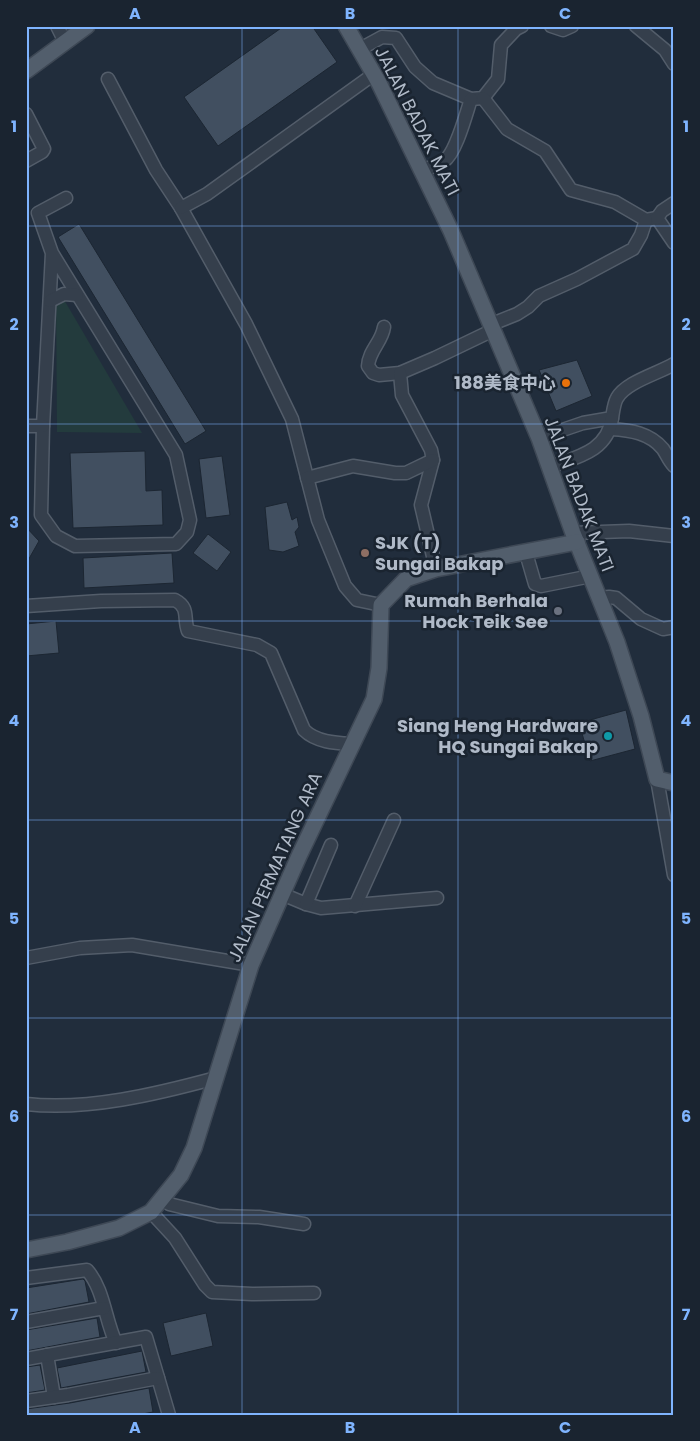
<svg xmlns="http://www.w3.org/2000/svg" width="700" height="1441" font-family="Poppins,'Noto Sans SC',sans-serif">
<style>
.green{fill:#233b3d}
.building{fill:#414f60;stroke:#1c2632}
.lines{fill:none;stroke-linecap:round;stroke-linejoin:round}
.minor-casing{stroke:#535d6a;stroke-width:15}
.major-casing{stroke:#3e4855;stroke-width:18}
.minor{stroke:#353f4c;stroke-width:12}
.major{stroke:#525e6c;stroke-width:15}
.grid{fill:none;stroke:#7fb4fe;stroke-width:1;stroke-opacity:0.55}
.food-dot{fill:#e8710a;stroke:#1a2430;stroke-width:2}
.education-dot{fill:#8d6e63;stroke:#1a2430;stroke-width:2}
.worship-dot{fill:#6b7280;stroke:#1a2430;stroke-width:2}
.culture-dot{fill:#0f9aa8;stroke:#1a2430;stroke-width:2}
.labels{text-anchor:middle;stroke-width:5;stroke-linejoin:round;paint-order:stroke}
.street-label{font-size:18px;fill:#b0bac8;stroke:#1a2430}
.poi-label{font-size:18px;font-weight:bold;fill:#b0bac8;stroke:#1a2430;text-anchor:end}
.neatline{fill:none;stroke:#7fb4fe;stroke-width:2}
.grid-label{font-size:16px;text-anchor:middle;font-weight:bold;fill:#7fb4fe}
</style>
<rect width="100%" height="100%" fill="#212d3c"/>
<!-- green -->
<polygon class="green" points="56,286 142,433 57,432"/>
<!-- building -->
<g class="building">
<polygon points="284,26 312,26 337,62 218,146 184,97"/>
<polygon points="79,224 206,431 185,444 58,237"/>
<polygon points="577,360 592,396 556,411 539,370"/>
<polygon points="145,451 146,491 162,490 163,525 73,528 70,453"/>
<polygon points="222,456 230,515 206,518 199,459"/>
<polygon points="287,502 292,520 297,517 299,527 295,532 299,546 283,552 269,550 265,507"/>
<polygon points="26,527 39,541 26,564"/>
<polygon points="208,534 231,552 217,571 193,553"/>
<polygon points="172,553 174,583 84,588 83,558"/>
<polygon points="56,621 59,653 26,656 26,624"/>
<polygon points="626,710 635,749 590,761 579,723"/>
<polygon points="83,1279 85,1281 89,1302 26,1314 26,1288"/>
<polygon points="206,1313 213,1346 171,1356 163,1323"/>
<polygon points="97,1318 100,1337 26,1351 26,1330"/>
<polygon points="142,1351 146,1372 61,1388 57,1368"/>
<polygon points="40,1365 45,1390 26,1393 26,1367"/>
<polygon points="149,1388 153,1412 137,1415 26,1415 26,1409 70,1403"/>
</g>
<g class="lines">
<defs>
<g id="minor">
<polyline points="57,26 65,42"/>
<polyline points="551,26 563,30 572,26"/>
<polyline points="636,26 665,50 674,64"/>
<polyline points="360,49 382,37 396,38 415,67 433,83 471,99 483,98 498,79 501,45 516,29 522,26"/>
<polyline points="108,79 156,170 181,208 246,324 292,419 318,520 345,586 357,600 381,605"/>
<polyline points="483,98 507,129 545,151 571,190 615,202 646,220 657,218 674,243"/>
<polyline points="26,114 44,149 42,152 26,161"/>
<path d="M422 171C429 168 437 165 444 161 456 153 466 114 471 99"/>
<polyline points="181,208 207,194 374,74"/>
<polyline points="657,218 662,211 674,203"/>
<polyline points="52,253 43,426 41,515 56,536 75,546 176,544 187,532 190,520 176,455 52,253 38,213 66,198"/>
<polyline points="50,301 64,294 77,295"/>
<path d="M384 327C382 342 369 350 368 366L373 373 379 375 400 373 435 358 487 333 497 322 517 314 528 307 539 296 577 279 633 249 641 235 646 220"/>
<polyline points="400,373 402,395 431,450 433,460 421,505 436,569"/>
<polyline points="26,426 43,426"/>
<path d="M611 429C630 430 650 433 663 449 667 455 669 461 674 466"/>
<path d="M539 438 583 423 612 418C613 412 614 403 617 398 626 382 657 374 674 364"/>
<path d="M550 467C577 457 608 451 612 418"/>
<polyline points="307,478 353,466 395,473 406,473 433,460"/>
<polyline points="573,533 629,531 674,536"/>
<polyline points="526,553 535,584 541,586 591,576"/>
<polyline points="599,598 609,597 616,598 641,619 663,629 674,627"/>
<path d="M26 606 101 601 175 600C190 608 183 618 188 631L257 645 271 653 304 730C316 742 335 743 352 744"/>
<polyline points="657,779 674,875"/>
<polyline points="282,894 306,904 321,908 437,898"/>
<polyline points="306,904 331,845"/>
<polyline points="355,906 394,820"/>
<polyline points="26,958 80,948 132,945 251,965"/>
<path d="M26 1104C87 1111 157 1094 216 1078"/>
<polyline points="164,1198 169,1204 218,1216 259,1217 304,1224"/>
<polyline points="151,1212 175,1238 205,1285 212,1292 252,1294 314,1293"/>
<path d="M26 1278 87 1270C104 1289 105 1320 116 1343"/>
<polyline points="26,1322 104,1308"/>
<polyline points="47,1355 54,1397"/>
<polyline points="26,1359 146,1337 169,1415"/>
<polyline points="26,1401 68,1395 158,1378"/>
</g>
<g id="major">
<polyline points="346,26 379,83 451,231 539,438 573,533 617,642 641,716 657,779 674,783"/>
<polyline points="26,71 87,26"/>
<polyline points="26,1250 67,1242 119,1228 151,1212 181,1175 194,1148 251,965 299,856 374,699 379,668 381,605 406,579 436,569 577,542"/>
</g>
</defs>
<!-- minor casing -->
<use href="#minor" class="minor-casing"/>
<!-- major casing -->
<use href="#major" class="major-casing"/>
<!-- minor -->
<use href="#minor" class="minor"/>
<!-- major -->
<use href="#major" class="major"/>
</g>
<!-- grid -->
<path class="grid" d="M242 26V1415M458 26V1415M26 226H674M26 424H674M26 621H674M26 820H674M26 1018H674M26 1215H674"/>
<!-- markers -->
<circle class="food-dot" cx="566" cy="383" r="5"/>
<circle class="education-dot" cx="365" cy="553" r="5"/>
<circle class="worship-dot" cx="558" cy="611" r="5"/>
<circle class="culture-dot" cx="608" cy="736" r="5"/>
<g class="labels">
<!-- street labels -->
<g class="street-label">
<text transform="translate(417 121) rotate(63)" y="6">JALAN BADAK MATI</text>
<text transform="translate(579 494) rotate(69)" y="6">JALAN BADAK MATI</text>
<text transform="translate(275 867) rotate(-66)" y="6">JALAN PERMATANG ARA</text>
</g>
<!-- poi labels -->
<g class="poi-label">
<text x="556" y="389">188美食中心</text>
<text x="375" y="549" text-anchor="start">SJK (T)<tspan x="375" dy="21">Sungai Bakap</tspan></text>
<text x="548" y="607">Rumah Berhala<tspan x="548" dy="21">Hock Teik See</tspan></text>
<text x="598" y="732">Siang Heng Hardware<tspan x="598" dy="21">HQ Sungai Bakap</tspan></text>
</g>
</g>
<!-- border -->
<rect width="700" height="1441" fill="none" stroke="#1a2430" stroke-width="55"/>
<rect x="28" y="28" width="644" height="1386" class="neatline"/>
<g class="grid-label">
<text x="135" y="19">A</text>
<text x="350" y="19">B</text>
<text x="565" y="19">C</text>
<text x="14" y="132">1</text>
<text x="686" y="132">1</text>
<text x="14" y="330">2</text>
<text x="686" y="330">2</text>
<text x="14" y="528">3</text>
<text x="686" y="528">3</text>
<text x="14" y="726">4</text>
<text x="686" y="726">4</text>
<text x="14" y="924">5</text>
<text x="686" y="924">5</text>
<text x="14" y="1122">6</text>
<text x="686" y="1122">6</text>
<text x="14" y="1320">7</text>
<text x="686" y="1320">7</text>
<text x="135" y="1433">A</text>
<text x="350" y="1433">B</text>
<text x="565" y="1433">C</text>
</g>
</svg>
